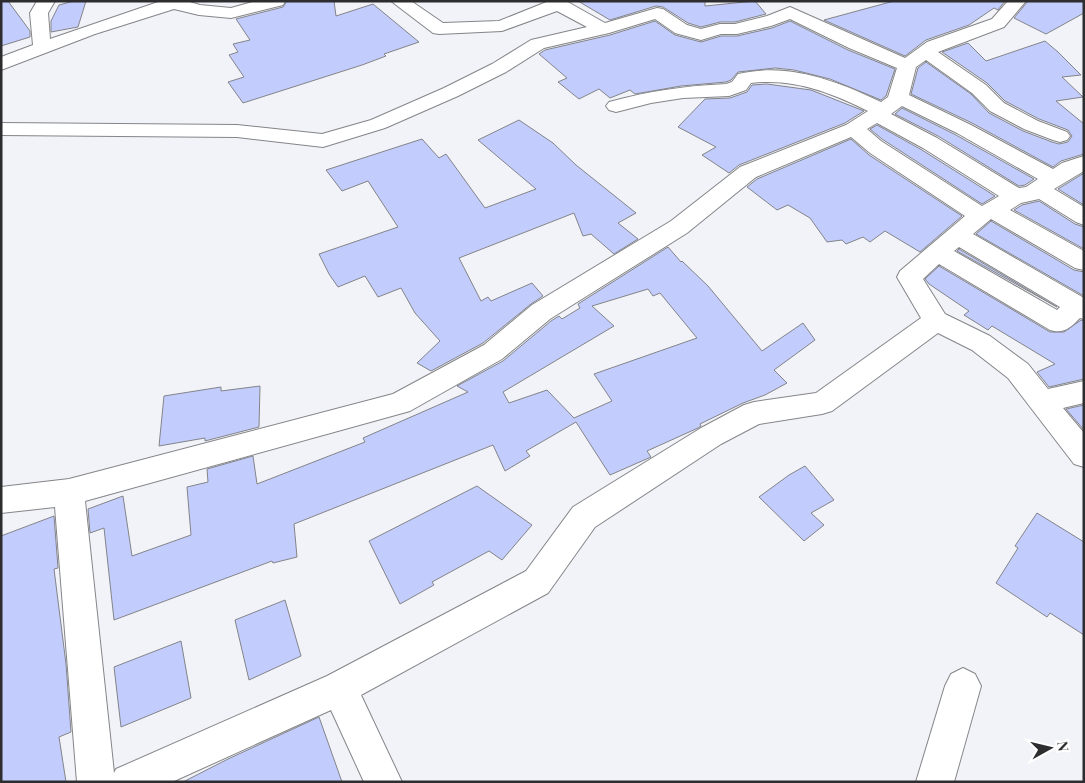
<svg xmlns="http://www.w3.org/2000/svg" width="1085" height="783" font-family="'Playfair Display',serif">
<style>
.building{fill:#c2cdfe;stroke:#838488;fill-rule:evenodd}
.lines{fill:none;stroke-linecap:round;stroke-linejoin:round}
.minor-casing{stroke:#848589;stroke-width:2}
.minor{fill:#fff;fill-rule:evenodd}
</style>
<rect width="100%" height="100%" fill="#f2f3f8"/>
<!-- building -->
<g class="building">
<polygon points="1,1 8,1 30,31 30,37 1,46"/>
<polygon points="74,1 86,1 78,27 51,32 51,21 59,5"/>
<polygon points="287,1 334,1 336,16 373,4 419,42 384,54 386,56 362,65 243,103 228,82 244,77 229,55 238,52 233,44 250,40 236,19 283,7"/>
<polygon points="578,1 705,1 705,6 755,1 766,14 735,22 720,22 701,27 688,23 663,7 656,6 610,20"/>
<polygon points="894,1 1005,1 998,10 994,8 969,25 926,40 905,56 824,20"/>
<polygon points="1028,1 1084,1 1084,13 1046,34 1014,18"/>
<polygon points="655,21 675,35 701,42 721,36 737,36 772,28 790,21 848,50 895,69 886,96 881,100 830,79 794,70 775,68 738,72 731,80 726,82 681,86 635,94 630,90 610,98 599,89 579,99 558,82 567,78 539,54 545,50 610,35"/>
<polygon points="1045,41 1058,52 1081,75 1062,77 1083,97 1056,101 1084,124 1084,154 1061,161 1053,167 972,123 911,94 918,68 926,62 971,94 989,113 1023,131 1052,142 1059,144 1068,142 1072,136 1068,130 1039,119 1005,101 987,83 942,52 968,43 986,61"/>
<polygon points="767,84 811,90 864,111 845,123 739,165 729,173 702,155 716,147 678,127 705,99 730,98 747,92 752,85"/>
<polygon points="902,108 956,135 1034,179 1025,185 1019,186 938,136 895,114"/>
<polygon points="519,120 553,143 576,165 636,213 618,223 638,239 614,254 591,234 583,236 574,213 459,258 481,301 488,297 491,301 532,283 543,296 531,304 483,343 431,371 417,363 440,341 415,313 401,288 378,297 365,276 338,287 329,274 319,254 398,227 368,181 342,191 326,170 422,139 439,158 446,154 485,208 536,189 478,140"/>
<polygon points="877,125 922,150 995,196 982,204 882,139 870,129"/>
<polygon points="851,139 869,155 962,216 920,252 885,231 870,242 863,237 846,244 842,240 827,242 810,218 788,205 777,210 747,187 757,179"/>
<polygon points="1084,173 1084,205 1058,189"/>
<polygon points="1039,201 1075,224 1084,227 1084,249 1014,210 1022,205"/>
<polygon points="991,221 1074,270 1084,272 1084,296 976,234"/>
<path d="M668 247 681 262 682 261 708 286 762 351 803 323 815 340 774 370 787 383 765 395 743 403 700 424 701 426 698 428 647 451 651 457 610 475 576 422 526 451 530 456 505 471 493 445 294 524 297 557 273 563 272 561 114 620 104 528 90 533 88 509 123 496 132 556 191 535 187 487 208 482 207 469 253 456 257 484 365 442 363 438 468 392 457 386 503 361 551 321 559 316 562 319 580 308 578 304ZM648 289 653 296 660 293 697 338 594 374 612 401 574 418 547 390 509 403 503 392 614 326 592 306Z"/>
<polygon points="959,249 1057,307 957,251"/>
<polygon points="939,266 1050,332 1064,332 1081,320 1084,321 1084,379 1049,387 1037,372 1055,364 992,326 988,330 964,315 969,311 929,284 925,279"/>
<polygon points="260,386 259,427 205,441 205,438 159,446 164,396 221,387 221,391"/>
<polygon points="1084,405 1084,430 1066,409"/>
<polygon points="805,466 834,500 811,513 824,525 804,541 759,497 789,475"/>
<polygon points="477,486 532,525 502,560 489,551 432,582 434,585 400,604 369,541"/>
<polygon points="1037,513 1084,542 1084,635 1050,613 1047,617 996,583 1018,548 1015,546"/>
<polygon points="54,516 58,568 54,569 66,664 71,732 59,737 66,782 1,782 1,536"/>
<polygon points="285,600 301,656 249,680 235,620"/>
<polygon points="181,641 191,698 121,727 114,667"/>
<polygon points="319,717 342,782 183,782 228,759"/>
</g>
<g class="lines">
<defs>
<g id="minor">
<polygon points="37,1 55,1 48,13 50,39 161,1 186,1 200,5 231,8 256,1 285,1 283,5 231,18 199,15 174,9 95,34 1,70 1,57 33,45 30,13"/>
<path d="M391 1H411L443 23 499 21 549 1H566L605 23 657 8 663 9 687 25 701 29 720 24H735L767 16 790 7 905 58 927 42 992 19 1008 1H1026L1004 27 938 52 986 85 1004 103 1038 121 1067 132 1070 136 1067 140 1060 142 1053 140 1024 129 990 111 972 93 926 60 916 67 909 95 971 125 1053 169 1062 163 1084 156V171L1054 189 1084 207V225L1076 222 1039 199 1021 203 1010 210 1084 251V270L1075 268 991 219 973 234 1084 298V319L1080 318C1070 328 1064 334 1050 330L939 264 923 279 945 314 990 336 1028 364 1048 389 1084 381V403L1063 408 1084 433V467L1074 464 1008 378 972 350 938 333 832 411 822 414 759 424 721 444 595 527 548 593 361 695 402 782H364L331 710 172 782H77L55 507 1 513V487L69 479 393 394 484 345 532 305 671 221 740 167 846 125 868 111C830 92 793 78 751 83L746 90 729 96 683 98 651 103 616 112 609 110 606 106 609 102C649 91 684 86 726 84L732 82 738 74C788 62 837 81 881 102L888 97 897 68 849 48 790 19 771 26 737 34H721L701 40 675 33 655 19 609 33 544 48 506 72 458 96 385 128 323 147 237 137 1 135V123L237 125 322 134 371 120 444 88 492 64 531 40 587 27 557 11 502 31 439 34 433 33ZM902 106 957 133 1038 179 1026 187 1019 188 937 138 891 114ZM877 123 923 148 999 196 982 206 881 141 867 129ZM851 137 870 153 965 216 900 271 897 277 921 318 816 393 754 402 744 405 701 428 573 507 526 571 327 676 116 769 114 773 85 501 410 411 502 359 550 319 687 233 756 177ZM959 247 1060 307 1057 310 954 251Z"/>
<polygon points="963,668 975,674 981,686 954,782 916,782 945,686 951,674"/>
</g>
</defs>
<!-- minor casing -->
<use href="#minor" class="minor-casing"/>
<!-- minor -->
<use href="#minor" class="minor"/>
</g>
<!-- border -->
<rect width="1085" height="783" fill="none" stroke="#2d2d2f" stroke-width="5"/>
<!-- north arrow -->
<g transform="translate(1050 748) rotate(82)" stroke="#ffffff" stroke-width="4" paint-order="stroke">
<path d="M0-4L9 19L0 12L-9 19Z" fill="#2d2d2f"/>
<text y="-8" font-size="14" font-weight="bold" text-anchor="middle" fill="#2d2d2f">N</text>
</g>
</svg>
